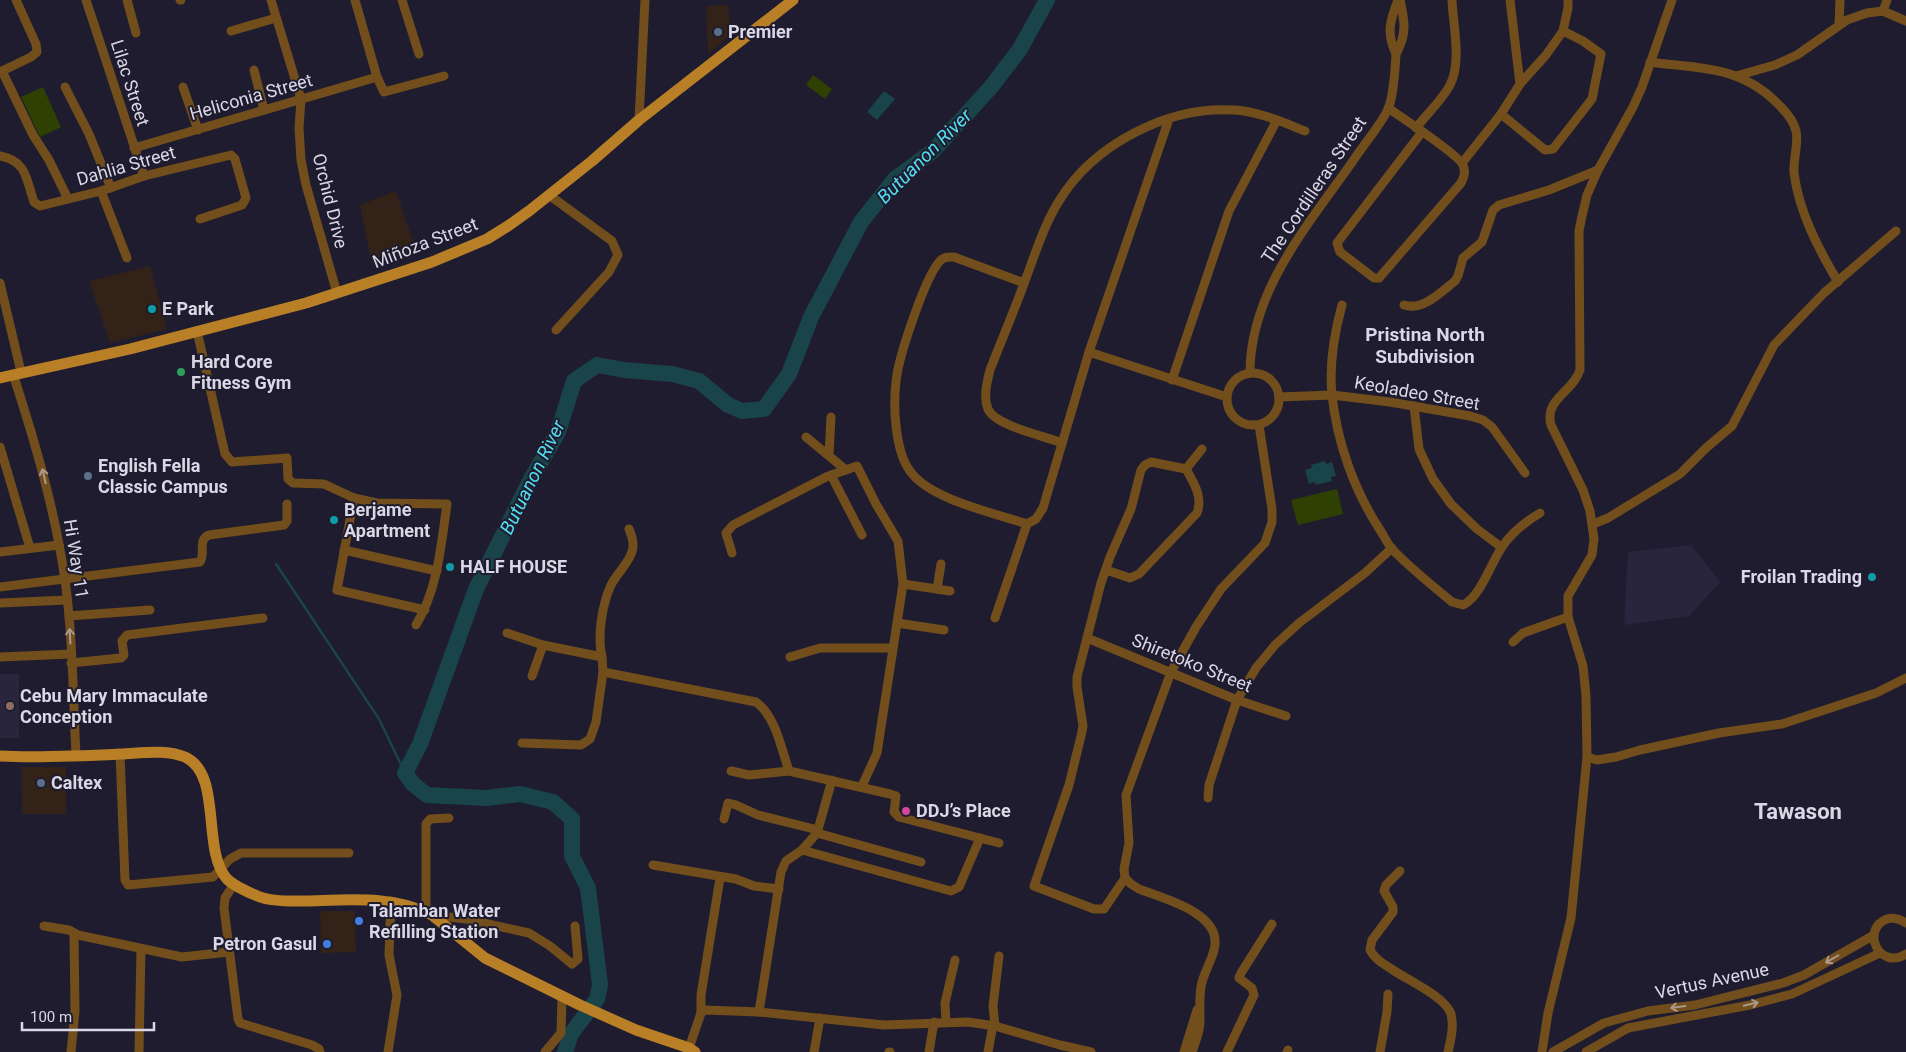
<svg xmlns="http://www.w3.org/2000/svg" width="1906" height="1052" font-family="Roboto,sans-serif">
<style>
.commercial{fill:#322218}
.built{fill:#29253d}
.green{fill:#2e4002}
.water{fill:#19444a}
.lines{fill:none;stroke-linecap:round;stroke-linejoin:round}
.stream{stroke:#19444a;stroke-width:2.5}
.river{stroke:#19444a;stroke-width:16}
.minor{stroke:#714e1b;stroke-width:9}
.major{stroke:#b97f27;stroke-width:11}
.oneway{stroke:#ab9a8b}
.service-dot{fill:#5c6f8a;stroke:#1f1c2f;stroke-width:2}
.culture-dot{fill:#0f9aa8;stroke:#1f1c2f;stroke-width:2}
.leisure-dot{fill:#2e9e5b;stroke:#1f1c2f;stroke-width:2}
.education-dot{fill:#8d6e63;stroke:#1f1c2f;stroke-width:2}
.hotel-dot{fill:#d1479c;stroke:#1f1c2f;stroke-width:2}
.shop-dot{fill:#3f7fe0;stroke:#1f1c2f;stroke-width:2}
.labels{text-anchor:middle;stroke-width:4;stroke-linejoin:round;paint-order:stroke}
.poi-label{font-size:18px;font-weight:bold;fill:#dad8e6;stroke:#1f1c2f;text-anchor:start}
.street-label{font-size:18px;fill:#dad8e6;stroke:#1f1c2f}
.water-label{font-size:19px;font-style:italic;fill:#53ddf0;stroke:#1f1c2f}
.neighbourhood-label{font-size:19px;font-weight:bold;fill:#dad8e6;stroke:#1f1c2f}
.district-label{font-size:22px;font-weight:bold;fill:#dad8e6;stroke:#1f1c2f}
</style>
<rect width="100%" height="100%" fill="#1f1c2f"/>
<!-- commercial -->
<g class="commercial">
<polygon points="728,5 731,34 708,54 706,6"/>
<polygon points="396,191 416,250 372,265 360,205"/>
<polygon points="150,266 167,329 110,343 89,281"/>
<polygon points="21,767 66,767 66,814 22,814"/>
<polygon points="320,911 355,911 356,952 321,953"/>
</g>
<!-- built -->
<g class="built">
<polygon points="1691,545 1720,582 1689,616 1624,625 1628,552"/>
<rect x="0" y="674" width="19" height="64"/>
</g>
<!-- green -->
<g class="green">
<polygon points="813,75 832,89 825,99 806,85"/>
<polygon points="43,87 61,127 40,137 21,97"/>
<polygon points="1337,489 1343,514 1298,525 1291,500"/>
</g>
<!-- water -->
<g class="water">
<polygon points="884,91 895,99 877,120 867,112"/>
<polygon points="1325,461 1326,464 1332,462 1336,476 1331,477 1332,481 1316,485 1314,482 1309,484 1305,470 1312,468 1311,465"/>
</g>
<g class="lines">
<!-- stream -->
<polyline class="stream" points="276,564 379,719 405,773"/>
<!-- river -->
<polyline class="river" points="565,1052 571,1034 597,999 600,985 588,888 572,856 572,819 553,802 520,794 486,798 427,795 413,784 405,773 420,744 476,589 530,481 558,432 574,381 597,365 624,370 672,374 699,381 728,405 742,411 764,409 789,374 811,317 861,222 895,179 933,151 991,87 1020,49 1047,0"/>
<!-- minor -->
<g class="minor">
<polyline points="86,0 144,176"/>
<polyline points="127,0 136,33"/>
<polyline points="180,0 181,0"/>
<polyline points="271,0 301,99 299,128 301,160 306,185 337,293"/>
<polyline points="355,0 377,77 384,92 444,76"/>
<polyline points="402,0 419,54"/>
<path d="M1398 0C1390 21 1386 33 1396 54 1407 34 1405 22 1400 0"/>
<polyline points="1510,0 1520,84"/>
<polyline points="1883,11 1906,21"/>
<polyline points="1839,25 1840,0"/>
<polyline points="231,31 276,18"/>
<path d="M1650 62C1701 69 1741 65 1780 106 1786 112 1794 122 1796 131 1799 142 1793 159 1794 173 1799 212 1818 248 1838 282"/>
<polyline points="254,70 264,110"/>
<polyline points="2,71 33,135 49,160 68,199"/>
<polyline points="0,72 31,57 37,52 36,44 16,0"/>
<polyline points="1736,76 1775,65 1797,55 1847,20 1867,13 1883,11 1887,0"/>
<polyline points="65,87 89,134 111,188"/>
<polyline points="183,87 198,130"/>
<path d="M1388 108C1401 117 1459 155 1463 165 1466 172 1464 177 1461 183L1379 278H1374L1340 252 1337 243 1422 132"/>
<polyline points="1501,114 1545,150 1553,149 1592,99 1601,54 1583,41 1563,31"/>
<polyline points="639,120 645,0"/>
<path d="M1416 128C1427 114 1442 100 1450 85 1462 62 1453 25 1452 0"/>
<polyline points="134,148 377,77"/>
<path d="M0 156C27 161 26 179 34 202L40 206 101 191 144 176 231 155 235 159 246 198 242 205 200 219"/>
<polyline points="1462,163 1501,114 1520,84 1546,55 1563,31 1568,8 1568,0"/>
<polyline points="101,191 127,258"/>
<polyline points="549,195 612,241 618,255 609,272 556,330"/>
<polyline points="0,283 21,372"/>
<path d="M1024 283 954 257C949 257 945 256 940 261 925 277 898 358 896 382 893 406 895 451 910 471 929 499 994 513 1027 524L1036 519 1043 508 1089 352 1169 119"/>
<path d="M1342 305C1334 334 1329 365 1332 395 1337 442 1354 490 1380 530 1384 536 1387 543 1392 549 1410 568 1432 585 1452 602L1463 605C1481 596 1491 563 1502 547 1512 532 1525 522 1540 513"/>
<path d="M1404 305C1423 311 1441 292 1455 281L1458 276 1463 258 1482 242 1493 210 1499 205 1549 190 1598 170"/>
<path d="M197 331 225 454 232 462 287 458 288 479 293 483 324 484 354 498 377 503 447 504C441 545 438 589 416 625"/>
<polyline points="1089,352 1227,397"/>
<circle cx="1253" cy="399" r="26"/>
<path d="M1250 373C1250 288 1312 221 1357 155 1366 142 1384 120 1389 107 1394 91 1395 72 1396 54"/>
<path d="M13 374C35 442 55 510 65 580 73 638 73 697 76 755"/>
<polyline points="1172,380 1229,211 1277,120"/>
<polyline points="1279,397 1332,395 1390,402 1470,416 1483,420 1492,427 1525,473"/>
<polyline points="1414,406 1419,449 1433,479 1451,504 1477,529 1501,547"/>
<polyline points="806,437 846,470"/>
<path d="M1062 443C1045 436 995 426 988 409 983 397 987 382 990 370 1002 339 1015 309 1026 278 1036 252 1044 225 1059 201 1093 145 1167 106 1233 110 1258 111 1282 122 1305 131"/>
<polyline points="0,447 30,548"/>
<polyline points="829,456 831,417"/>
<polyline points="1186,469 1202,449"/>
<polyline points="831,475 862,535"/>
<polyline points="354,498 337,590 425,610"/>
<polyline points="1593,524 1608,518 1680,474 1706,448 1732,426 1774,345 1824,293 1896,231"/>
<polyline points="344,550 437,571"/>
<polyline points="0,552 59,545"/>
<polyline points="732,553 726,533 733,525 826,477 857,466 876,504 898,541 903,584 877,753 862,786"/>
<path d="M1106 570 1130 578 1139 574 1197 513C1203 497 1194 483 1186 469L1151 462 1145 465 1141 470 1131 509 1110 557 1101 583 1077 677V687L1083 726 1081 736 1069 785 1034 886 1094 909H1104L1125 878 1124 869 1129 843 1126 795 1171 672 1196 627 1221 589 1265 543 1272 522V509L1259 425"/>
<polyline points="903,584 950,591"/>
<path d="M0 587 200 562C206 553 197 540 209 535L284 525 287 521V504"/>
<polyline points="937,589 941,564"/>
<polyline points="0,603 67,600"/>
<polyline points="69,616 150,610"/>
<polyline points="995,618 1027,524"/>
<polyline points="897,623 944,630"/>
<polyline points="507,633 543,645 602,657 603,672 596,722 590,739 581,745 522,743"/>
<polyline points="1087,638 1237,700 1286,716"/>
<polyline points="1513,642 1523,633 1568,617"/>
<polyline points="0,657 71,654"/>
<path d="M602 657C597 636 602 605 611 585 617 573 634 558 633 544 633 539 631 534 629 529"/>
<polyline points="790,657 820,648 893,648"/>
<polyline points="71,663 121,658 124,655 122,641 127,635 263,618"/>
<path d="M603 672 756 702C776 717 781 748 789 771L890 794 896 796 894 812 899 817 999 843"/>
<polyline points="532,676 543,645"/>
<polyline points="120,754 125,880 128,885 213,877 230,859 241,853 349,853"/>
<polyline points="1587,757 1597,760 1616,757 1640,750 1719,733 1782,724 1876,693 1906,678"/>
<polyline points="731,771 749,775 789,771"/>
<polyline points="1208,798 1209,785 1237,700 1256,668 1275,645 1299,623 1365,573 1392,548"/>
<polyline points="724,819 728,803 736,805 758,815 818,830"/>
<polyline points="817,833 921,862"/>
<polyline points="802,850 951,891 959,887 980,838"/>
<polyline points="653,865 736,879 754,886 779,889"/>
<path d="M1400 871 1386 885 1384 891 1393 907V912L1372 940 1370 950C1375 959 1382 963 1390 968 1405 979 1445 996 1451 1014 1454 1027 1451 1039 1448 1052"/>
<path d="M1125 878 1131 884 1139 889C1162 898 1218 912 1215 944 1214 959 1203 972 1201 987 1199 999 1200 1010 1200 1022 1200 1032 1195 1043 1192 1052"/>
<polyline points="234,884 225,898 224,908 238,1019 240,1023 312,1045 319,1049 320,1052"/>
<polyline points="426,912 426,824 430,819 449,818"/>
<polyline points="432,915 466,919 529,933 550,946 572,964 578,959 575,926"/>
<path d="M1906 923C1900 919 1894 917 1887 919 1860 929 1879 971 1906 954"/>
<polyline points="44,926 69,930 78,935 182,957 229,952"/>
<polyline points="759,1012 781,872 786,861 802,850 817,833 832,780"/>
<polyline points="701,1013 705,1010 759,1012 884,1025 968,1022 995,1026 1060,1045 1091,1052"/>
<polyline points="946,1022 945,1003 955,960"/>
<polyline points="995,1026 993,1006 999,956"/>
<polyline points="689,1048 701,1013 701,995 720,878"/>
<polyline points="71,1052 75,1011 74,934"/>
<polyline points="139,1052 141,949"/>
<polyline points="388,1052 397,995 389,955 391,901"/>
<polyline points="545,1052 561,1033 562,997"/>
<polyline points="814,1052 820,1018"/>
<polyline points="889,1052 890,1052"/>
<polyline points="929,1052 934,1022"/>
<polyline points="988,1052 993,1025"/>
<polyline points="1184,1052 1197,1010"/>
<polyline points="1227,1052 1254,995 1252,988 1239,978 1241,973 1272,924"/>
<polyline points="1287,1052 1288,1050"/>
<polyline points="1380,1052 1387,1012 1388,994"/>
<path d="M1542 1052 1548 1013 1571 918 1587 757 1586 696 1583 666 1568 617V596L1592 555 1594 539 1590 511 1583 490 1551 425C1544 399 1573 392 1580 370L1579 231 1582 216 1587 195 1598 170 1633 107 1642 87 1672 0"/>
<polyline points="1553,1052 1604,1023 1648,1011 1695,1005 1783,983 1804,975 1874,935"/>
<polyline points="1586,1052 1628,1028 1750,1005 1792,994 1880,953"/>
</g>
<!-- major -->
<g class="major">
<polyline points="0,378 130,349 306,303 432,262 487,239 508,226 529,211 592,161 639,120 793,0"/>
<path d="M0 756C40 758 81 756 121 754 142 753 166 749 185 757 223 774 201 850 227 879 235 887 250 893 260 897 273 902 292 901 305 901 347 900 394 895 432 915L485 958 580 1005 636 1030 689 1048 695 1052"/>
</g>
</g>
<!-- one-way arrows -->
<defs><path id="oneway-shaft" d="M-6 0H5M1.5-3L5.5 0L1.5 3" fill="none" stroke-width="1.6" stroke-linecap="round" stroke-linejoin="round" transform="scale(1.25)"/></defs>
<g class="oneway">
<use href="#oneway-shaft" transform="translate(44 476) rotate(-103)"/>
<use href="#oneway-shaft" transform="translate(70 636) rotate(-93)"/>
<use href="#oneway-shaft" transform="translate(1832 959) rotate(150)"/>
<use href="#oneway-shaft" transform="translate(1751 1004) rotate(-13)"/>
<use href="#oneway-shaft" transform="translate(1678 1007) rotate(172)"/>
</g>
<!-- markers -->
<g class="service-dot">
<circle cx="718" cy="32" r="5"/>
<circle cx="88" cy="476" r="5"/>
<circle cx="41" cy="783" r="5"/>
</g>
<g class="culture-dot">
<circle cx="152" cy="309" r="5"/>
<circle cx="334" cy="520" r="5"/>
<circle cx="450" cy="567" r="5"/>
<circle cx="1872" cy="577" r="5"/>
</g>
<circle class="leisure-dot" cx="181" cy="372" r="5"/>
<circle class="education-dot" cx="10" cy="706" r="5"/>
<circle class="hotel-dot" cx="906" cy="811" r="5"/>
<g class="shop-dot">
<circle cx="359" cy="921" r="5"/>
<circle cx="327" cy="944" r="5"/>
</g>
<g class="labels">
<!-- poi labels -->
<g class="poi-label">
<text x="728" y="38">Premier</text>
<text x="162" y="315">E Park</text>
<text x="191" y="368">Hard Core<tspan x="191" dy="21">Fitness Gym</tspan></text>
<text x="98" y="472">English Fella<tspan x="98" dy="21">Classic Campus</tspan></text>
<text x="344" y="516">Berjame<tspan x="344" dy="21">Apartment</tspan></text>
<text x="460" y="573">HALF HOUSE</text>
<text x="1862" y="583" text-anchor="end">Froilan Trading</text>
<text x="20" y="702">Cebu Mary Immaculate<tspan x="20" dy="21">Conception</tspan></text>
<text x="51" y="789">Caltex</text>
<text x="916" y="817">DDJ’s Place</text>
<text x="369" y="917">Talamban Water<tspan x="369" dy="21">Refilling Station</tspan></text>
<text x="317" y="950" text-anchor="end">Petron Gasul</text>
</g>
<!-- street labels -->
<g class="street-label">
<text transform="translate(130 83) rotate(72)" y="6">Lilac Street</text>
<text transform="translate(251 97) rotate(-16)" y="6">Heliconia Street</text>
<text transform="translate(126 166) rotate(-16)" y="6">Dahlia Street</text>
<text transform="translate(1314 190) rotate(-56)" y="6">The Cordilleras Street</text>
<text transform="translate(330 201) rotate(76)" y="6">Orchid Drive</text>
<text transform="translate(425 243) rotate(-21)" y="6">Miñoza Street</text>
<text transform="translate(1417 393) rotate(10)" y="6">Keoladeo Street</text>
<text transform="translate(76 559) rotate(81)" y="6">Hi Way 11</text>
<text transform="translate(1192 663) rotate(22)" y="6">Shiretoko Street</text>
<text transform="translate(1712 981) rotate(-12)" y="6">Vertus Avenue</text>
</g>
<!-- water labels -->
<g class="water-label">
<text transform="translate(924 156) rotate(-45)" y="7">Butuanon River</text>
<text transform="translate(532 477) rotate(-64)" y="7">Butuanon River</text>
</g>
<!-- neighbourhood labels -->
<g class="neighbourhood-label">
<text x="1425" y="341">Pristina North<tspan x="1425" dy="22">Subdivision</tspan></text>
</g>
<!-- district labels -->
<g class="district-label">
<text x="1798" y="819">Tawason</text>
</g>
</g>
<!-- scale -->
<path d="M22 1022v8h132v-8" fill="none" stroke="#dad8e6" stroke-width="2.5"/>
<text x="30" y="1022" font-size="15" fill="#dad8e6" stroke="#1f1c2f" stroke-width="4" paint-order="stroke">100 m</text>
</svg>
